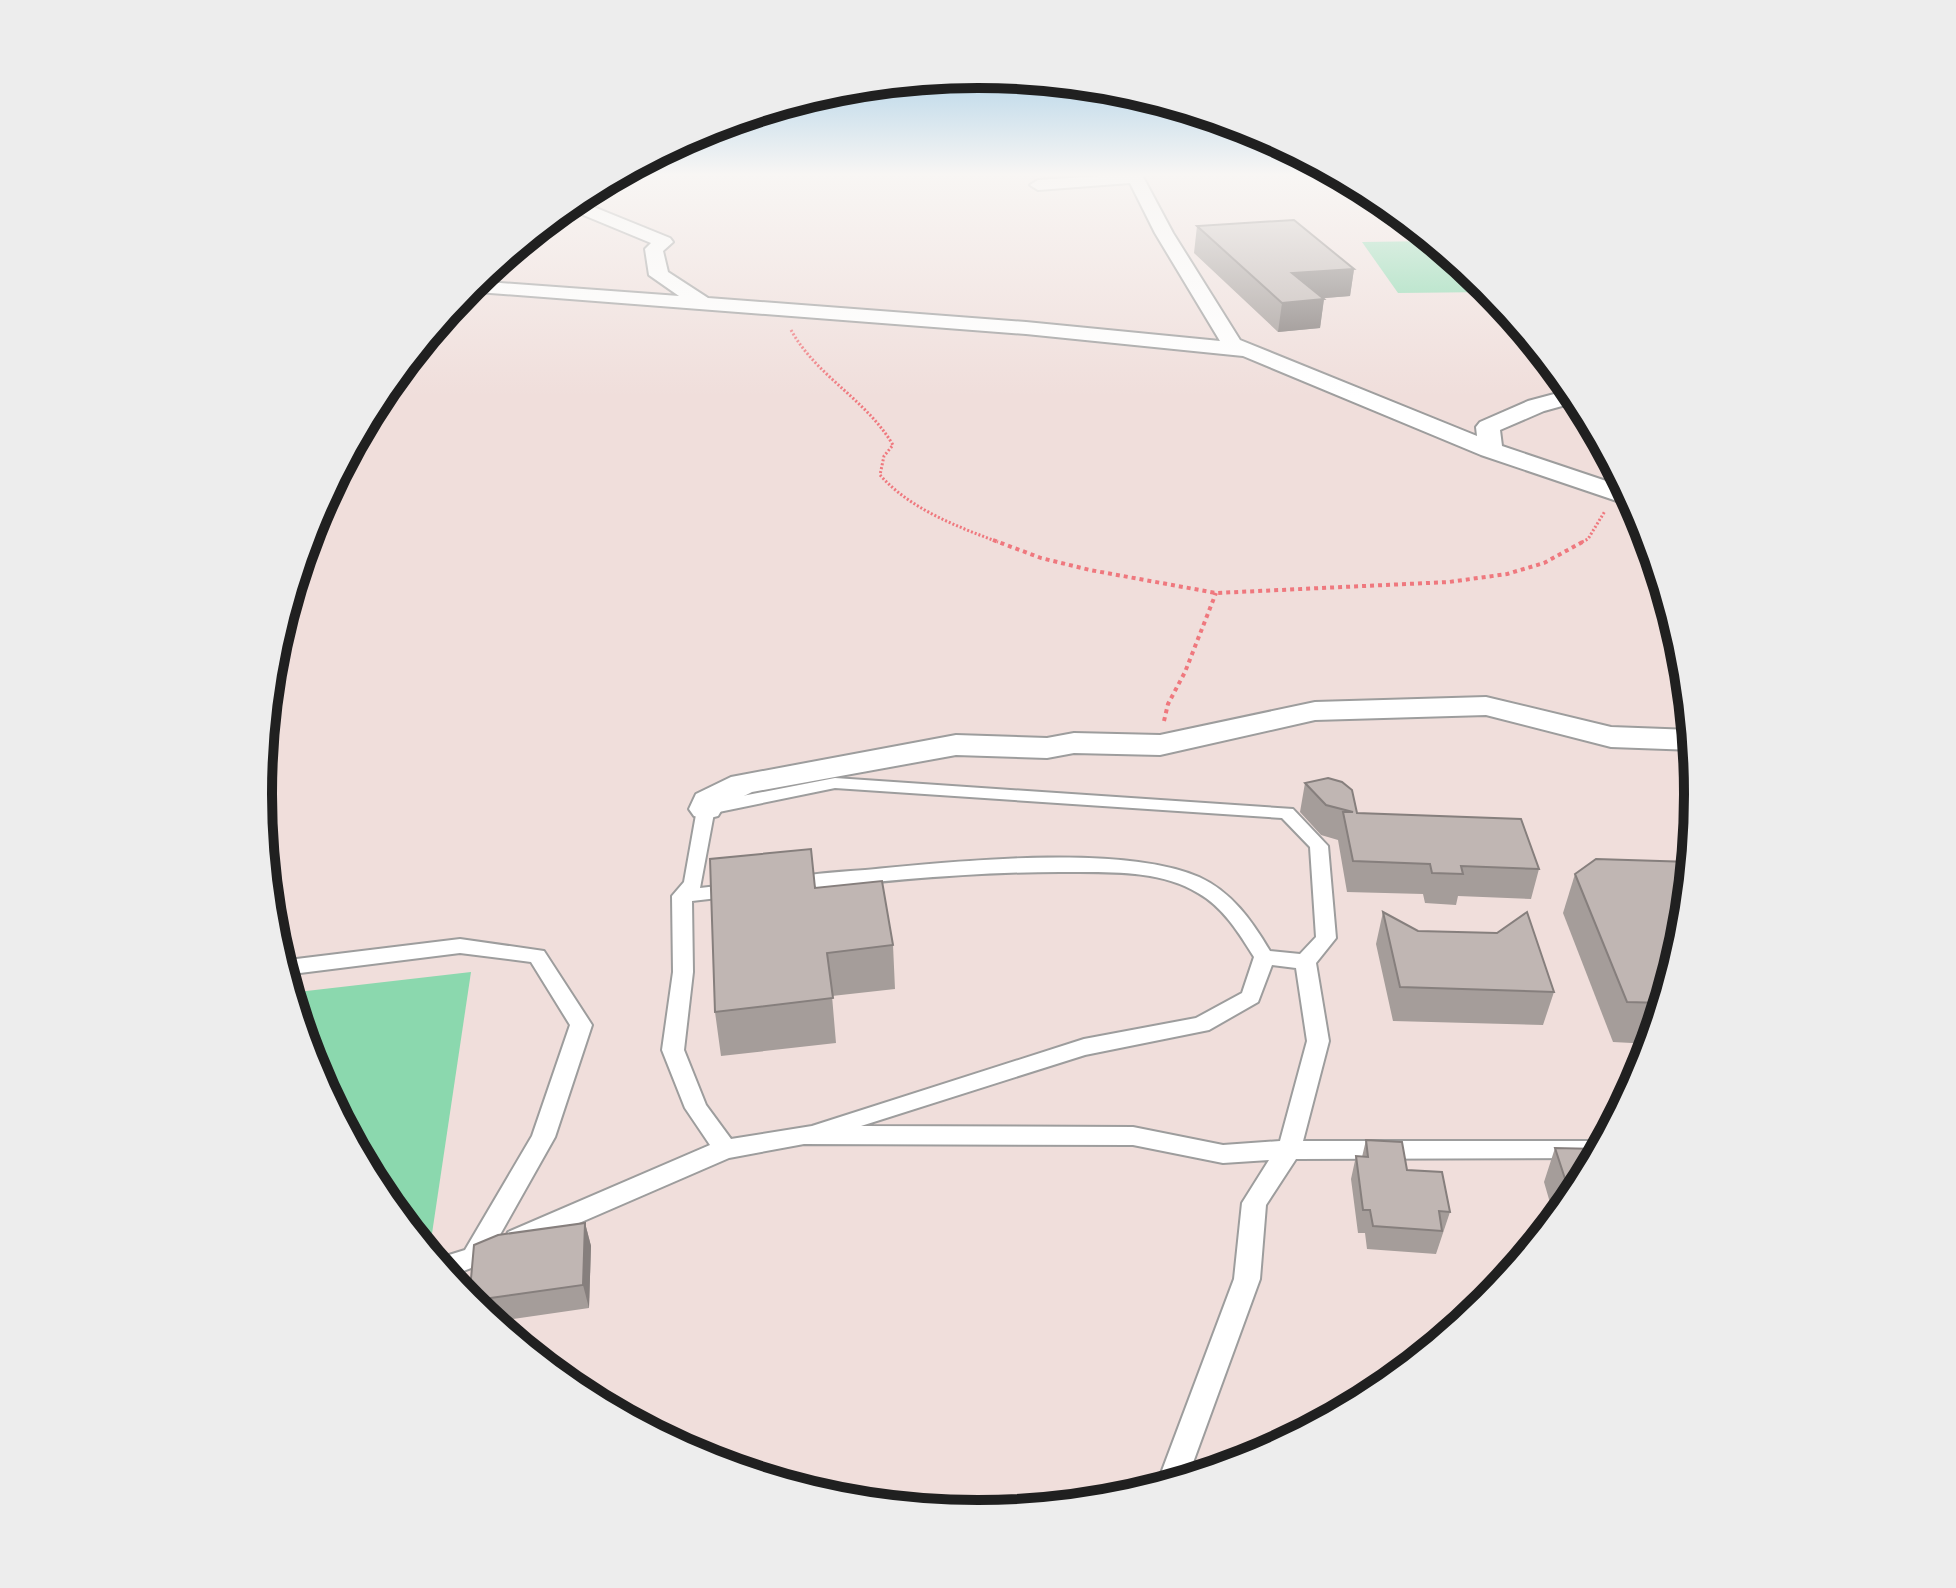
<svg xmlns="http://www.w3.org/2000/svg" width="1956" height="1588" font-family="'PT Sans Narrow',sans-serif">
<style>
.military{fill:#f0dedb}
.pitch{fill:#8bd8ae}
.lines{fill:none;stroke-linecap:round;stroke-linejoin:round}
.service-casing{stroke:#9d9d9d;stroke-width:4}
.minor-casing{stroke:#9d9d9d;stroke-width:4}
.path-far1{stroke:#ef787e;stroke-width:3;stroke-dasharray:2 2;stroke-linecap:butt}
.path{stroke:#ef787e;stroke-width:4;stroke-dasharray:4 4;stroke-linecap:butt}
.service{fill:#fff;fill-rule:evenodd}
.minor{fill:#fff;fill-rule:evenodd}
.wall{fill:#a59d9a}
.shaded-wall{fill:#867f7d}
.building{fill:#c0b6b3;stroke:#867f7d;stroke-width:2}
.rim{fill:none;stroke:#202020;stroke-width:10}
</style>
<rect width="100%" height="100%" fill="#efebe7"/>
<!-- military -->
<polygon class="military" points="617,175 1339,175 1378,196 1487,285 1577,394 1643,519 1684,654 1698,794 1684,935 1643,1070 1576,1194 1487,1303 1378,1393 1253,1459 1118,1500 978,1514 837,1500 702,1459 578,1392 469,1303 379,1194 313,1069 272,934 258,794 272,653 313,518 380,394 469,285 578,195"/>
<!-- pitch -->
<g class="pitch">
<polygon points="1434,241 1487,285 1493,292 1398,293 1362,242"/>
<polygon points="471,972 430,1247 423,1248 379,1194 313,1069 289,993"/>
</g>
<g class="lines">
<defs>
<g id="service">
<path d="M835 778 1293 809 1328 846 1336 938 1316 963 1329 1041 1303 1141H1605L1596 1158 1296 1159 1266 1205 1260 1279 1187 1479 1158 1488 1157 1484 1234 1279 1242 1203 1269 1160 1223 1163 1133 1145 804 1144 729 1158 526 1246 517 1249 508 1246 505 1239 508 1232 710 1145 685 1108 662 1050 673 972 672 896 684 882 697 809 706 803ZM835 788 1282 818 1310 847 1316 937 1300 954 1270 951C1252 921 1232 892 1199 877 1123 844 961 861 876 869 847 872 814 872 785 880L782 884 785 888 792 890C885 881 979 871 1073 872 1114 872 1162 871 1198 893 1223 907 1239 933 1254 957L1242 993 1196 1018 1084 1039 812 1126 731 1139 706 1105 684 1050 693 972 692 901 735 896 745 890 735 884 700 888 714 813ZM1272 965 1296 968 1307 1041 1280 1141 1223 1145 1133 1127 861 1126 1085 1055 1209 1030 1258 1002Z"/>
<polygon points="460,939 544,951 592,1025 555,1137 497,1240 502,1242 505,1249 502,1256 448,1277 433,1260 465,1250 532,1136 570,1025 531,962 460,953 284,975 280,961"/>
</g>
<g id="minor">
<polygon points="1114,175 1142,175 1173,233 1240,340 1477,436 1476,427 1480,422 1528,401 1573,389 1580,401 1544,411 1500,430 1502,446 1627,488 1636,505 1623,503 1481,455 1243,356 1026,334 464,291 474,281 679,296 649,275 645,249 651,243 564,207 574,199 670,238 673,242 663,251 668,272 708,298 1026,322 1220,341 1155,233 1130,183 1038,190 1030,185 1038,180"/>
<polygon points="1486,697 1611,727 1692,730 1694,750 1611,747 1486,715 1315,720 1160,755 1074,753 1047,758 956,755 752,792 724,806 718,816 706,819 694,816 689,809 696,794 731,777 956,735 1047,738 1074,733 1160,735 1315,702"/>
</g>
</defs>
<!-- service casing -->
<use href="#service" class="service-casing"/>
<!-- minor casing -->
<use href="#minor" class="minor-casing"/>
<!-- path-far1 -->
<g class="path-far1">
<path d="M791 330C817 377 866 399 893 445L884 456 880 475C910 509 956 526 998 542"/>
<polyline points="1582,542 1588,539 1605,511"/>
</g>
<!-- path -->
<g class="path">
<polyline points="993,540 1041,558 1090,570 1216,593 1449,582 1507,574 1544,563 1586,540"/>
<polyline points="1164,721 1168,704 1185,672 1216,593"/>
</g>
<!-- service -->
<use href="#service" class="service"/>
<!-- minor -->
<use href="#minor" class="minor"/>
</g>
<!-- wall -->
<g class="wall">
<polygon points="1197,226 1354,269 1350,296 1324,298 1320,328 1278,332 1194,253"/>
<polygon points="1305,783 1357,813 1539,869 1531,899 1458,896 1456,905 1425,903 1423,894 1347,892 1338,840 1321,835 1300,812"/>
<polygon points="1575,874 1684,935 1651,1044 1613,1042 1563,913"/>
<polygon points="815,888 893,945 895,989 832,996 836,1043 721,1056 715,1012"/>
<polygon points="1383,912 1418,931 1554,992 1543,1025 1393,1021 1376,944"/>
<polygon points="1594,1137 1607,1137 1576,1194 1555,1220 1544,1182 1555,1148 1589,1149"/>
<polygon points="1366,1140 1407,1170 1450,1212 1436,1254 1367,1249 1365,1233 1358,1233 1351,1179 1356,1156 1362,1157"/>
<polygon points="585,1223 591,1246 589,1308 492,1322 470,1304 469,1301"/>
</g>
<!-- shaded-wall -->
<g class="shaded-wall">
<polygon points="1354,269 1350,296 1289,301 1292,273"/>
<polygon points="1324,299 1320,328 1278,332 1282,303"/>
<polygon points="585,1223 591,1246 589,1308 583,1285"/>
</g>
<!-- building -->
<g class="building">
<polygon points="1294,220 1354,269 1292,273 1324,299 1282,303 1197,226"/>
<polygon points="1328,778 1342,782 1352,790 1357,813 1521,819 1539,869 1461,866 1463,874 1432,873 1430,864 1353,861 1343,812 1353,812 1326,805 1305,783"/>
<polygon points="811,849 815,888 882,881 893,945 827,953 833,998 715,1012 710,859"/>
<polygon points="1596,859 1691,862 1684,935 1663,1003 1627,1002 1575,874"/>
<polygon points="1383,912 1418,931 1497,933 1527,912 1554,992 1400,987"/>
<polygon points="1594,1137 1607,1137 1576,1194 1572,1200 1555,1148 1598,1149"/>
<polygon points="1366,1140 1402,1142 1407,1170 1442,1172 1450,1212 1439,1211 1442,1231 1373,1226 1370,1210 1363,1210 1356,1156 1368,1157"/>
<polygon points="585,1223 583,1285 469,1301 474,1245 498,1235"/>
</g>
<!-- sky -->
<linearGradient id="sky" x2="0" y2="1"><stop stop-color="#8fc2e2"/><stop offset="0.44" stop-color="#f8f6f4"/><stop offset="1" stop-color="#f8f6f4" stop-opacity="0"/></linearGradient>
<rect width="1956" height="397" fill="url(#sky)"/>
<!-- crop -->
<path d="M0 0H1956V1588H0ZM272 794a706 706 0 1 1 1412 0a706 706 0 1 1-1412 0Z" fill="#ededed" fill-rule="evenodd"/>
<path class="rim" d="M272 794a706 706 0 1 1 1412 0a706 706 0 1 1-1412 0Z"/>
</svg>
